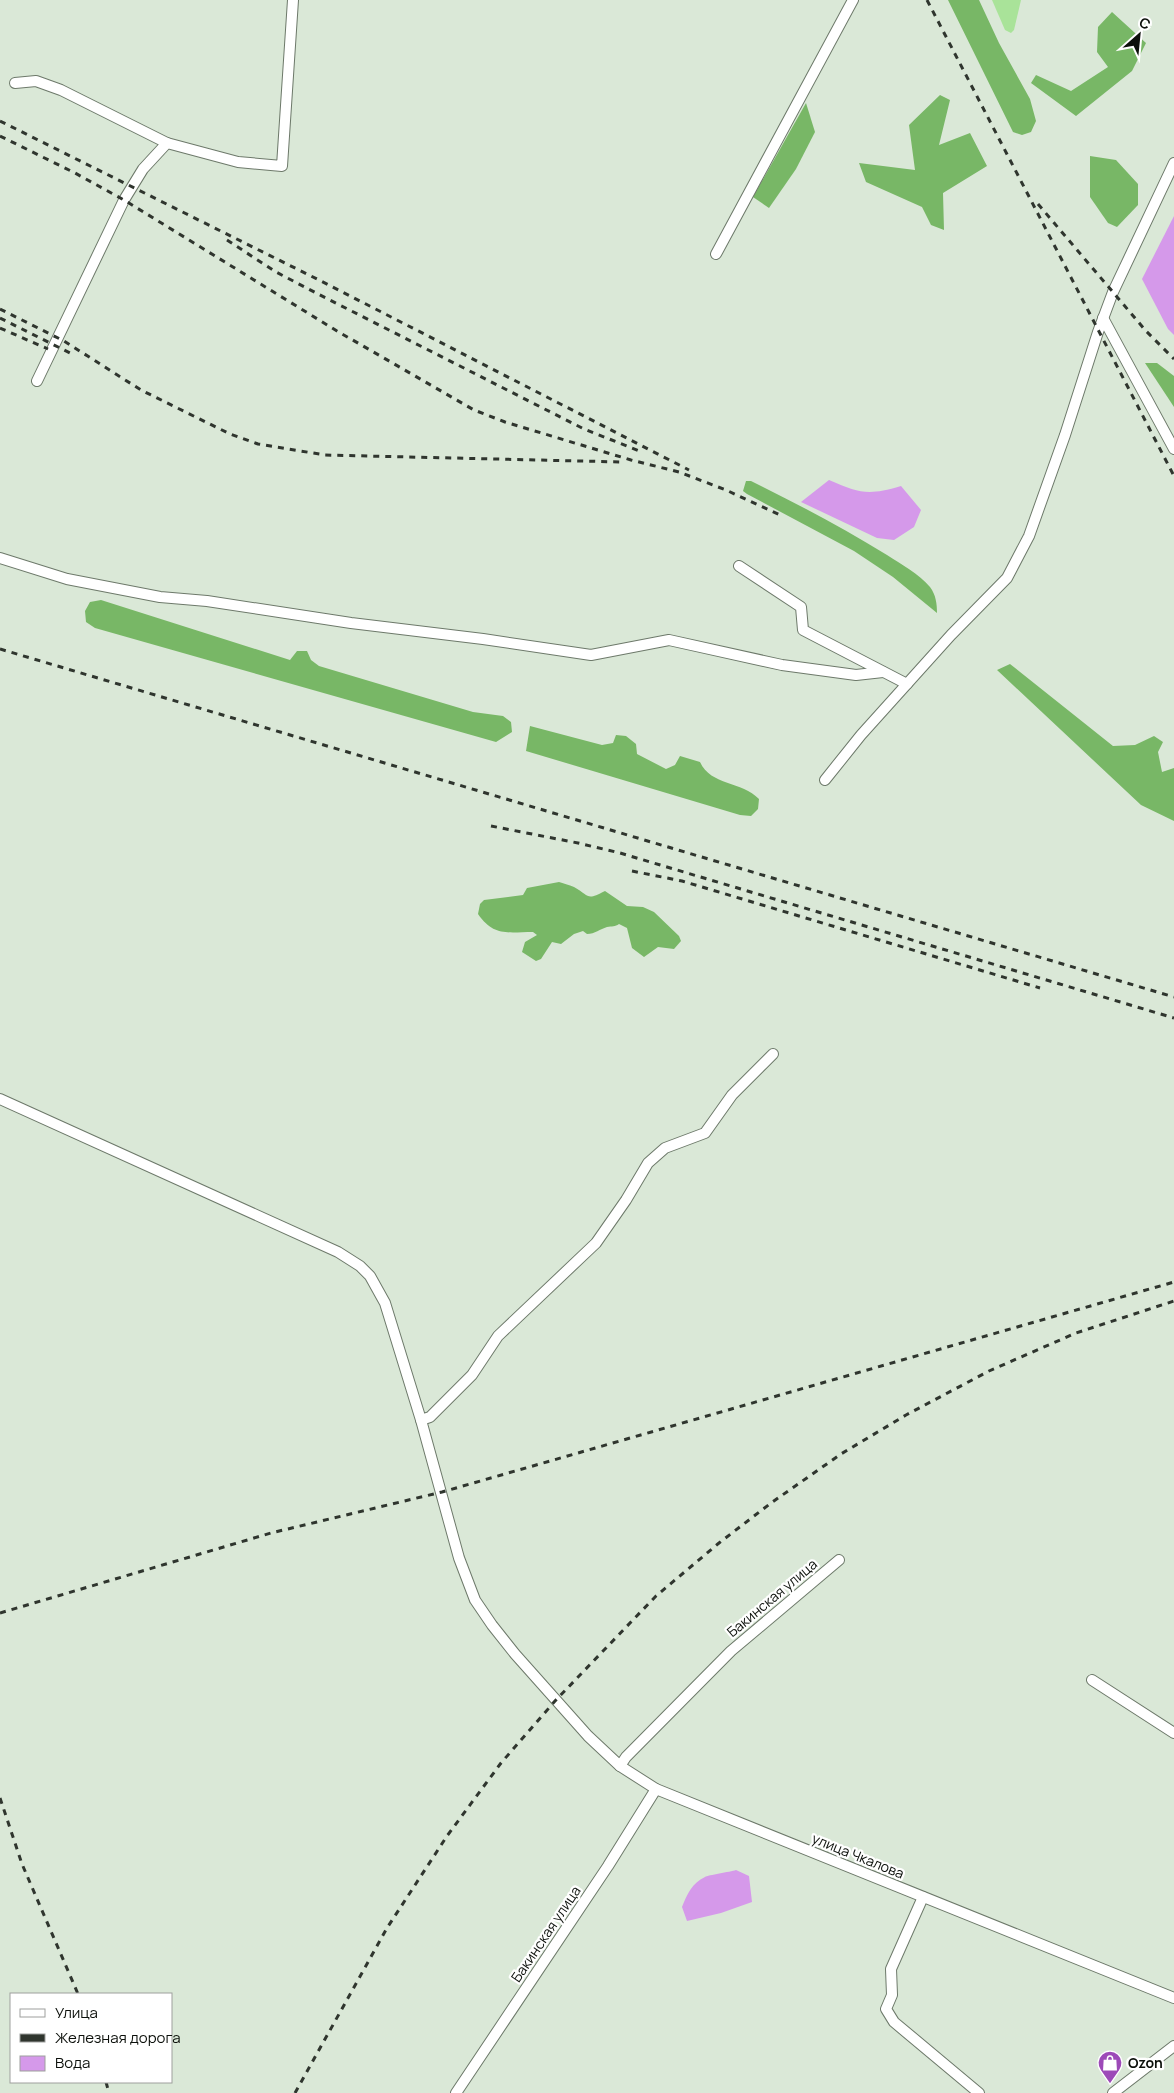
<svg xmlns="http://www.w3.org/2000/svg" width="1174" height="2093" font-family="Manrope,sans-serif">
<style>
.green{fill:#a9e399}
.forest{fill:#78b766}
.water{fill:#d599ea}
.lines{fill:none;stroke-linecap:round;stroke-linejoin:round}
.minor-casing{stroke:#6d796a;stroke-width:12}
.minor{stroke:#fff;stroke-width:10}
.rail{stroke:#2f352e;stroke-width:3;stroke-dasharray:6 6;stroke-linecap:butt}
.labels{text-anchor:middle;stroke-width:4.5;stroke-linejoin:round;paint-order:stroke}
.street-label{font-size:14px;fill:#0c100b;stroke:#fff}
.poi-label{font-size:14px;font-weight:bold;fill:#0c100b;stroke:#fff;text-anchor:start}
</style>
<rect width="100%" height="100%" fill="#dae8d7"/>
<!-- green -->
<polygon class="green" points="992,0 1021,0 1014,30 1011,33 1005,30"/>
<!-- forest -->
<g class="forest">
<polygon points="948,0 979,0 999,43 1030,99 1036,121 1031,132 1022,135 1013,132"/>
<polygon points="1112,12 1146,43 1132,71 1076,116 1031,83 1036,75 1071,91 1108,67 1097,52 1098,27"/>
<polygon points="940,95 950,100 939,145 970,133 987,166 943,193 944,230 931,225 922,207 866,182 859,163 915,170 909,125"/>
<polygon points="806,103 815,132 796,169 769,208 753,197"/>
<polygon points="1090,156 1116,160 1138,184 1138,205 1117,227 1108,223 1090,197"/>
<polygon points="1145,363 1157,363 1174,376 1174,407"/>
<path d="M746 481H751C798 504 843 528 887 555 901 564 919 574 930 587 936 595 937 604 937 613L893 577 854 551 747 494 743 491Z"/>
<polygon points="101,600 290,660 297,651 307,651 311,660 319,666 473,712 503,716 511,722 512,732 496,742 95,628 86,622 85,611 90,602"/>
<polygon points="1010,664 1113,746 1135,745 1154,736 1163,742 1158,752 1162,772 1174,768 1174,821 1141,805 997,670"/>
<path d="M530 726 602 745 613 743 616 735 626 736 636 744 637 754 666 769 675 765 680 756 700 762C711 786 742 781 759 799L758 809 751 816 740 815 526 751Z"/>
<path d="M559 882C563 883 569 885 574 887 590 896 586 901 605 891L627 906 643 907 654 912 679 936 681 941 674 949 658 947 644 957 632 948 627 928 619 924C615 927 612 926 607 927 600 929 595 934 587 934L583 931 574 934 561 944 552 942 541 959 536 961 522 952 525 942 537 935 533 932C508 932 494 937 478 914L480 904 484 900 523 895 527 888Z"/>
</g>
<!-- water -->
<g class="water">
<polygon points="1174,216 1174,335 1168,329 1142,279"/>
<path d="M829 480C860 493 867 496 901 486L921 510 914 527 894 540 877 538 801 502Z"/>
<path d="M736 1870 749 1876 752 1902 721 1913 687 1921 682 1907C687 1894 692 1883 705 1877 708 1875 730 1872 736 1870Z"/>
</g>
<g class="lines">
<defs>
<g id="minor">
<polyline points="15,83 36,81 61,90 167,143"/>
<polyline points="716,254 853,0"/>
<polyline points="1103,318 1174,449"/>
<polyline points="37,381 124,200 143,169 167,143 238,162 282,166 293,0"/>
<polyline points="0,558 67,579 160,597 207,601 351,623 483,639 591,655 669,640 782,665 856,675 883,672"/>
<polyline points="739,566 801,607 803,630 907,684"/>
<polyline points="825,780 861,735 951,635 1007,578 1029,536 1065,435 1098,332 1113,292 1174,163"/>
<polyline points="0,1099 338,1252 360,1266 370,1276 385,1303 421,1420 459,1558 475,1600 492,1625 515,1654 588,1736 620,1766 656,1789 1174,1998"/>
<polyline points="421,1420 430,1417 472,1375 498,1336 596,1243 626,1200 648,1163 665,1148 705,1133 732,1095 773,1054"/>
<polyline points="1092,1680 1174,1733"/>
<polyline points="620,1766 626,1757 731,1651 839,1560"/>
<polyline points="923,1897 891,1969 892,1995 886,2009 894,2022 979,2093"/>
<polyline points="456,2093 608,1866 656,1789"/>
<polyline points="1113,2093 1174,2046"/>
</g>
</defs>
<!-- minor casing -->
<use href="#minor" class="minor-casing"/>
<!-- minor -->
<use href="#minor" class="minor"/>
<!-- rail -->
<g class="rail">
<polyline points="927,0 1174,476"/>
<polyline points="0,121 321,281 689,470"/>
<polyline points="0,136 75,173 124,200 337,331 474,410 505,422 631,460 679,472 726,490 780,515"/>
<polyline points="1038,204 1146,331 1174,359"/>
<polyline points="227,240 276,272 318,294 584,429 642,452"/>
<polyline points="0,309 64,341 141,390 230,434 258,444 325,455 622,462"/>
<polyline points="0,318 74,355"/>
<polyline points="0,328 48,349"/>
<polyline points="0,649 1174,997"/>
<polyline points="491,826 578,843 620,853 1174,1018"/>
<polyline points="632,871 682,881 1040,988"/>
<polyline points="0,1613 271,1533 442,1492 1174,1282"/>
<polyline points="0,1798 22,1864 78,1994"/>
<polyline points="106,2082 109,2093"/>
<polyline points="295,2093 387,1928 447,1836 501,1763 555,1701 656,1596 719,1543 771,1503 841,1454 906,1415 989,1371 1076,1333 1174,1301"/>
</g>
</g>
<!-- icons -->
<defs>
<symbol id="shop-pin" viewBox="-11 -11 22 30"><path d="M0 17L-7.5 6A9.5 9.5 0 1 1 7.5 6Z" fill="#9d4ab8" stroke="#fff"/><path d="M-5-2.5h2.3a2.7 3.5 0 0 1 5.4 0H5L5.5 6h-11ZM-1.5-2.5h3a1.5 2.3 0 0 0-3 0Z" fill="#fff"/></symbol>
</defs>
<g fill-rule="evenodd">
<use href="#shop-pin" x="1096" y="2049" width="28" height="38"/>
</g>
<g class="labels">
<!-- street labels -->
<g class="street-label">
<text transform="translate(772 1598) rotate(-40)" y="5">Бакинская улица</text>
<text transform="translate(858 1856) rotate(22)" y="5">улица Чкалова</text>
<text transform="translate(546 1934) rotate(-56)" y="5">Бакинская улица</text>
</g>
<!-- poi labels -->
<g class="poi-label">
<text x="1128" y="2068">Ozon</text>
</g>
</g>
<!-- legend -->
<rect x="10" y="1993" width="162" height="90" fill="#ffffff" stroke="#9e9f9d"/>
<rect x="20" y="2009" width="25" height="8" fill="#ffffff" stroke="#9e9f9d"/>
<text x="55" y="2018" font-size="15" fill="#0c100b">Улица</text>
<rect x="20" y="2034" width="25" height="8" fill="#2f352e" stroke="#9e9f9d"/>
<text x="55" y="2043" font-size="15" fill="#0c100b">Железная дорога</text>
<rect x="20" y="2056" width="25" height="15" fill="#d599ea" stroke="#9e9f9d"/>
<text x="55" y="2068" font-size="15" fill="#0c100b">Вода</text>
<!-- north arrow -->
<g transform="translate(1139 35) rotate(27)" stroke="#ffffff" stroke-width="4" paint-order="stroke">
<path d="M0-4L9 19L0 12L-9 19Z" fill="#0c100b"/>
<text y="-8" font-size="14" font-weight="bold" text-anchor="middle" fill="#0c100b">С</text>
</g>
</svg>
